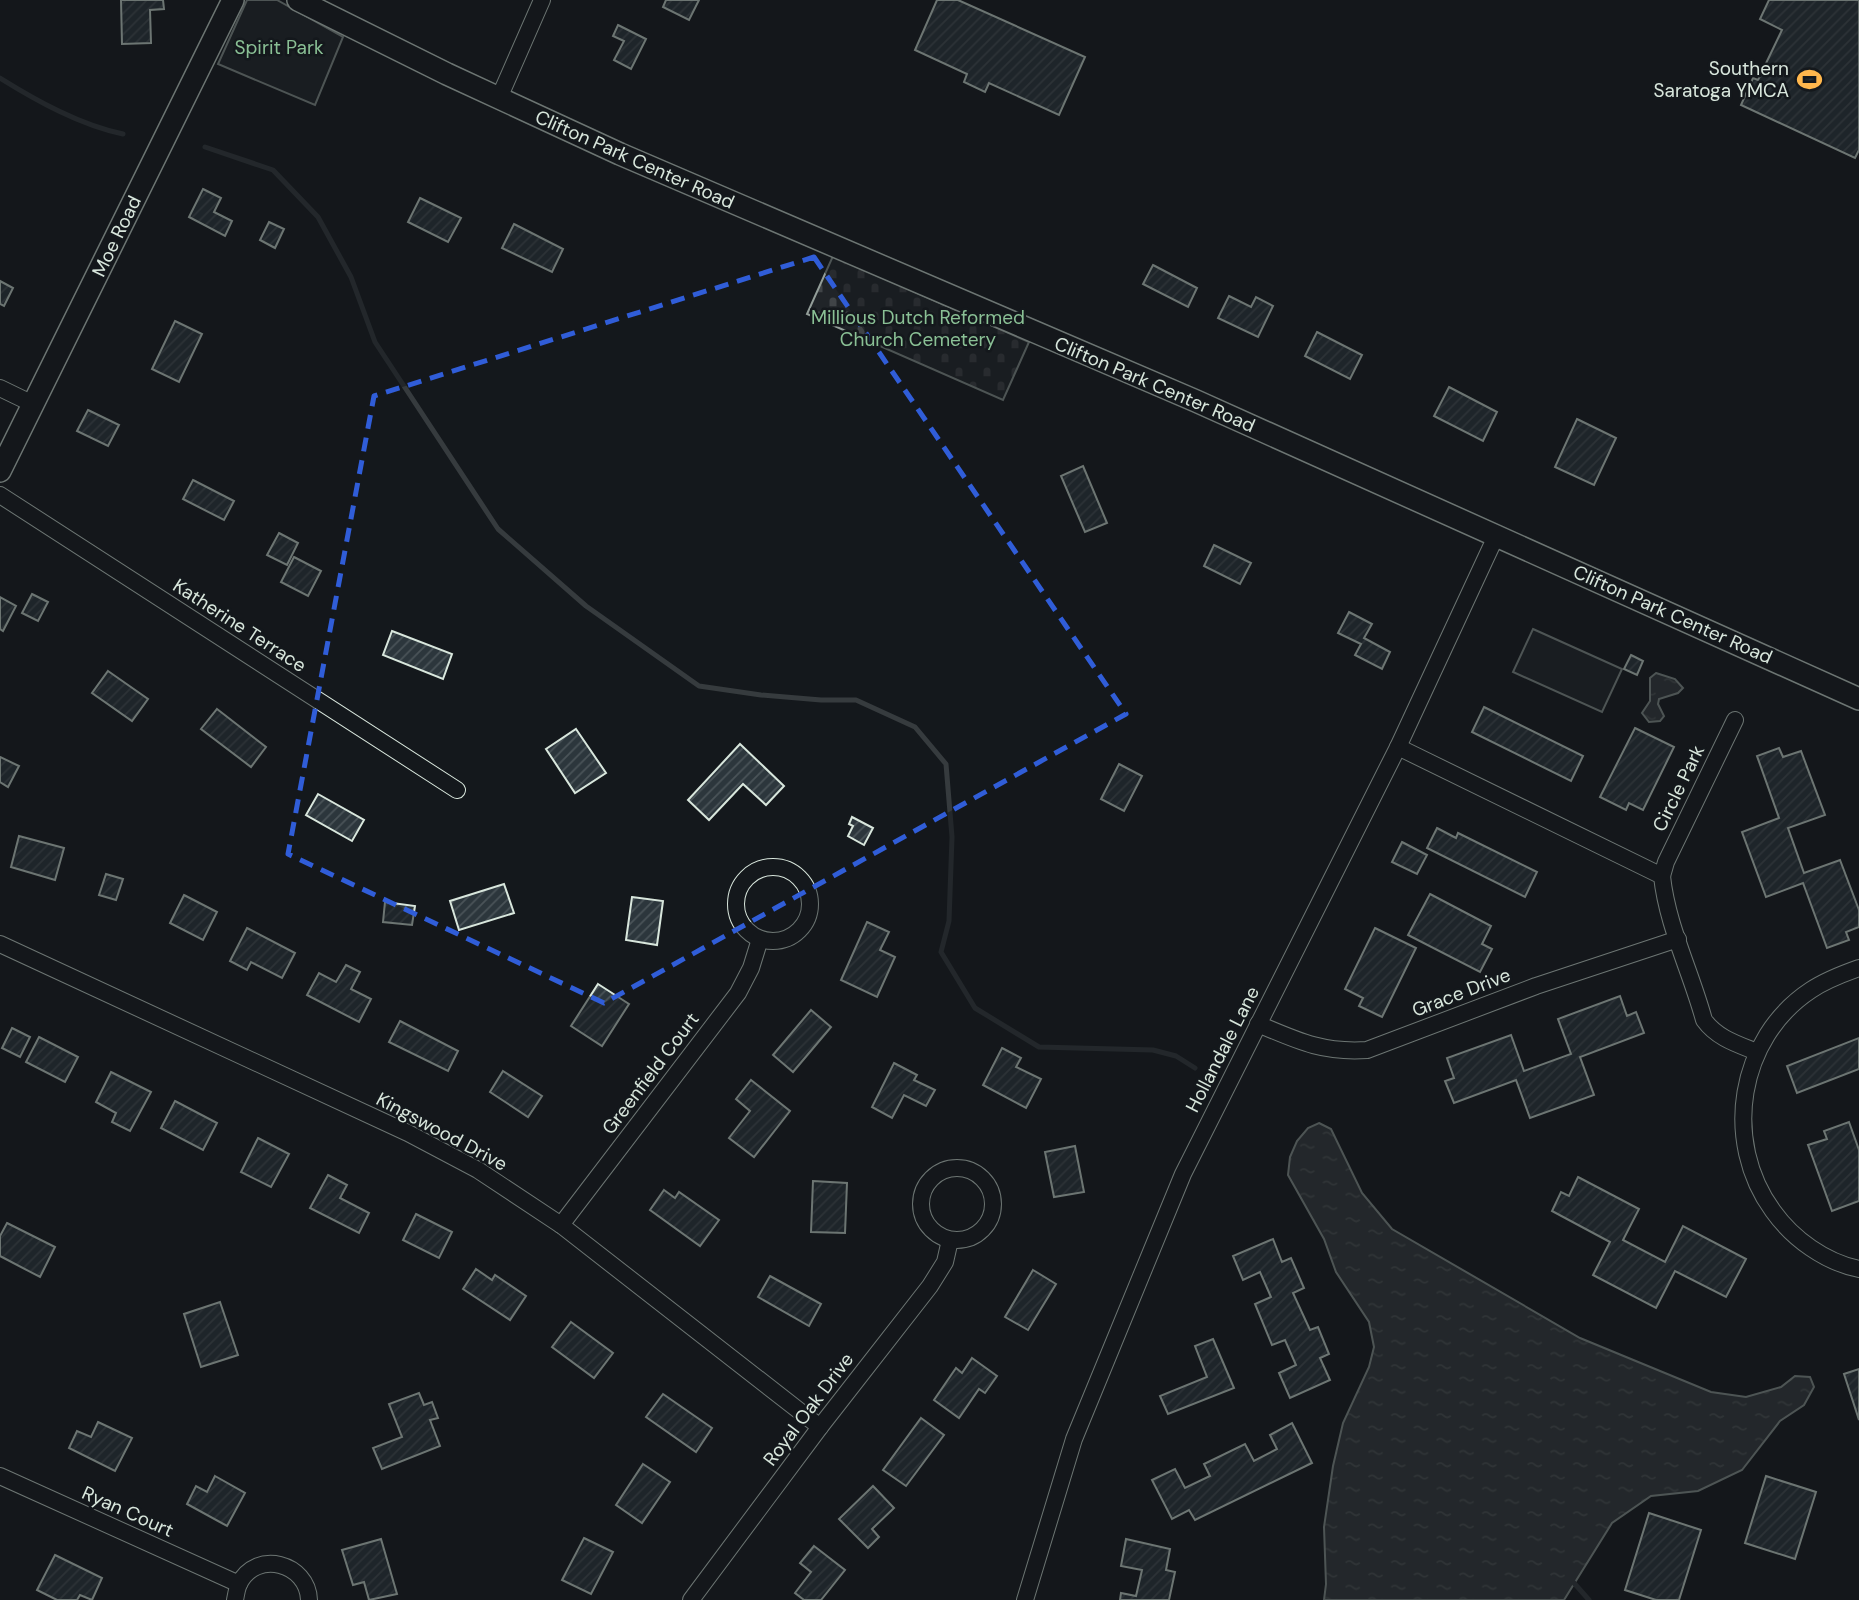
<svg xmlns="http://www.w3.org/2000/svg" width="1859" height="1600" font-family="'DM Sans',sans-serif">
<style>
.green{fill:#202428;stroke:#939e99;stroke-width:2}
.cemetery{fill:url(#cemetery-stones);stroke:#939e99;stroke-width:2}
.water{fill:url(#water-ripples);stroke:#939e99;stroke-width:2}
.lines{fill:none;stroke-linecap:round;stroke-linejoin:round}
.stream{stroke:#363b3e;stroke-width:5}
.building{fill:url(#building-hatch);stroke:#d8e6dc;stroke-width:2}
.minor-casing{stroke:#d8e6dc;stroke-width:18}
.tertiary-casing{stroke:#d8e6dc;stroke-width:24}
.minor{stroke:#14181c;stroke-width:16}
.tertiary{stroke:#14181c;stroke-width:21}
.marked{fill:none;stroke:#305dd8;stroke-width:5;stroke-dasharray:14 9;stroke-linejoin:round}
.labels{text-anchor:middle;stroke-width:5;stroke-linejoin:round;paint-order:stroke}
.park-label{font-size:19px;fill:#8ac095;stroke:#14181c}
.poi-label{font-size:19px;fill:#d8e6dc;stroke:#14181c;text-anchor:end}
.street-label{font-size:19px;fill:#d8e6dc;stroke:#14181c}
</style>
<defs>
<pattern id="cemetery-stones" width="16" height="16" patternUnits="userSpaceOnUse" patternTransform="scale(1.75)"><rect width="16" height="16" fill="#202428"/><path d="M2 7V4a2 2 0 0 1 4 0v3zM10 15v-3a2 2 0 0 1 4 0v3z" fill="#404447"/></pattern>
<pattern id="water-ripples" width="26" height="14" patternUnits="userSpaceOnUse" patternTransform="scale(1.75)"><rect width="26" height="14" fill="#363b3e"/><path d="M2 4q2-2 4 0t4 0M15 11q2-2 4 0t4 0" fill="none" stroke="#525759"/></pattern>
<pattern id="building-hatch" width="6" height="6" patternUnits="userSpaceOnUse" patternTransform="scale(1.75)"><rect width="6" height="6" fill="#2c363c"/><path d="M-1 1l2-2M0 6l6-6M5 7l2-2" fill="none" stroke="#4a5358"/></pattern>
</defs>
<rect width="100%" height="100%" fill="#14181c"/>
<!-- green -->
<g class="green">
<polygon points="247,0 277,0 343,37 315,105 218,64"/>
<polygon points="1533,629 1622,669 1602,712 1513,672"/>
</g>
<!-- cemetery -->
<polygon class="cemetery" points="833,256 1029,342 1003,400 807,314"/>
<!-- water -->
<g class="water">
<polygon points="1656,673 1675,679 1683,688 1678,693 1659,699 1658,704 1664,716 1660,721 1649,722 1642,713 1650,701 1650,678"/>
<polygon points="1319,1123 1331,1129 1362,1193 1392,1229 1580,1338 1711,1392 1746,1397 1781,1387 1795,1376 1810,1377 1814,1387 1804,1405 1780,1421 1742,1470 1698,1491 1651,1496 1612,1523 1564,1600 1324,1600 1326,1584 1324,1527 1333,1466 1343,1423 1369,1367 1374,1347 1369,1322 1336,1272 1324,1239 1288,1175 1290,1157 1297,1141 1308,1128"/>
</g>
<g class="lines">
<!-- stream -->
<g class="stream">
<path d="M0 78C37 101 80 125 123 134"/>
<polyline points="205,147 273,170 318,217 351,277 375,342 498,529 586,606 699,686 761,695 821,700 856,700 915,727 946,764 952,837 949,921 941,952 975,1008 1039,1047 1153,1050 1176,1056 1195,1068"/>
<polyline points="1574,1583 1589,1600"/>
</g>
</g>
<!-- building -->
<g class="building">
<polygon points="121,0 163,0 164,9 150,10 151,43 122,44"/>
<polygon points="666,0 699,0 689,20 663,7"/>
<polygon points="937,0 958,0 1085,57 1059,115 989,83 985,92 964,82 967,74 915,50"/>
<polygon points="1769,0 1859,0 1859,150 1855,158 1741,105 1753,78 1758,80 1782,30 1760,19"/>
<polygon points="618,25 646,39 631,69 614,60 624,41 613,36"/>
<polygon points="203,189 221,198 214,212 232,221 225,236 189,217"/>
<polygon points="420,198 461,218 448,242 408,222"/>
<polygon points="269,222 284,229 275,248 260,240"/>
<polygon points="514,224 563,249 552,272 502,248"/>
<polygon points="1153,265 1197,288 1188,307 1143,284"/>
<polygon points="0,281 13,288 4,306 0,304"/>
<polygon points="1229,296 1251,307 1256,297 1273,306 1258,337 1218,318"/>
<polygon points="175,321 202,334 179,382 152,369"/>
<polygon points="1317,332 1362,355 1350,379 1305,356"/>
<polygon points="1449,387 1497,412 1483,441 1434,416"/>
<polygon points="88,410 119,425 108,446 77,431"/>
<polygon points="1577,419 1616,438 1594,485 1555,467"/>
<polygon points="1083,466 1107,523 1085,532 1061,476"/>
<polygon points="193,480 234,501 224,520 183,499"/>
<polygon points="279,533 298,543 287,565 267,555"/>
<polygon points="1214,545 1251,563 1240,584 1204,566"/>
<polygon points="294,557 321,571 308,596 281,582"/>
<polygon points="32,594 48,602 38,621 22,613"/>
<polygon points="0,597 16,606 3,631 0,629"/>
<polygon points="1349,612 1372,624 1364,638 1390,652 1382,669 1355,655 1361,644 1338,633"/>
<polygon points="392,631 452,654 443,679 383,655"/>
<polygon points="1631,655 1643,661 1637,675 1624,669"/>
<polygon points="108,671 148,699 132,721 92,693"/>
<polygon points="1484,707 1583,756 1571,781 1472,732"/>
<polygon points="217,709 266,747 251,767 201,729"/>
<polygon points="1635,728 1674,747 1643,810 1629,803 1626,810 1600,797"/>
<polygon points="576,729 606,773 575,793 546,749"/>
<polygon points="740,744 784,786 766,805 743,784 709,820 688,800"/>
<polygon points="1779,748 1783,757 1801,751 1825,815 1788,828 1804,873 1840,860 1859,910 1859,927 1846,932 1849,940 1827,948 1803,883 1766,897 1742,832 1779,818 1757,756"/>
<polygon points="0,757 19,766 8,787 0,782"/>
<polygon points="1119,764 1142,776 1124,811 1101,799"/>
<polygon points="318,794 364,820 352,841 306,815"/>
<polygon points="852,817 873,828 864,845 848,836 853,826 849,824"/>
<polygon points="1437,828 1456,838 1458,833 1537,872 1525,897 1427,848"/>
<polygon points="19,836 64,848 55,880 11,867"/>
<polygon points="1402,842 1427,855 1417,874 1392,862"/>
<polygon points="106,874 123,879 116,900 99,895"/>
<polygon points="504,884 514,913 459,930 450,901"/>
<polygon points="1430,894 1491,926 1482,944 1492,949 1480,972 1408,935"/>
<polygon points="184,895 217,912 203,940 170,923"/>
<polygon points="632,897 663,901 657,945 626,940"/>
<polygon points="385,902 415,906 412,925 383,922"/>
<polygon points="867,922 889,932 880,950 895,957 877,997 841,980"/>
<polygon points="247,928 295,953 282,978 251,962 247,970 230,961"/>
<polygon points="1375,928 1416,948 1382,1017 1359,1006 1363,998 1345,989"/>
<polygon points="346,965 360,972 351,989 371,999 359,1022 307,995 319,973 336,982"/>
<polygon points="598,984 629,1004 602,1046 571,1026"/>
<polygon points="1620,996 1627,1016 1636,1012 1644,1033 1580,1057 1594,1095 1530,1118 1516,1080 1454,1103 1445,1081 1454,1078 1447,1058 1511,1035 1524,1071 1571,1054 1558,1019"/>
<polygon points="811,1010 831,1027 793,1072 773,1055"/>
<polygon points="400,1021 458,1051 448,1071 389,1042"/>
<polygon points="12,1028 30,1037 20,1057 2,1048"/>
<polygon points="39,1037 78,1057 65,1082 26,1062"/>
<polygon points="1859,1038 1859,1069 1797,1093 1787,1066"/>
<polygon points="1002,1048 1021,1058 1016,1067 1041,1079 1026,1108 983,1085"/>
<polygon points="894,1063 917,1075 914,1080 935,1090 926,1106 904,1095 892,1118 872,1107"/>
<polygon points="503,1071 542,1096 528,1117 490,1092"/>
<polygon points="111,1072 151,1092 130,1131 112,1122 116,1113 96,1102"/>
<polygon points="751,1080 790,1111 754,1157 729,1138 750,1111 736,1099"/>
<polygon points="175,1101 217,1123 203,1150 161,1128"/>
<polygon points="1849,1122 1859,1150 1859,1201 1832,1211 1808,1145 1827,1139 1824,1131"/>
<polygon points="258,1138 289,1154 271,1187 241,1172"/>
<polygon points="1075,1146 1084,1192 1054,1197 1045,1152"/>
<polygon points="328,1175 347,1185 340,1198 369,1213 359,1233 310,1208"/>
<polygon points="1578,1177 1639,1209 1623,1240 1665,1262 1683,1226 1746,1259 1726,1297 1675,1271 1656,1308 1593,1275 1610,1242 1552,1211 1561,1192 1569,1196"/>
<polygon points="813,1181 847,1183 845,1233 811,1232"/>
<polygon points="664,1190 675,1198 679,1192 719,1220 700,1246 650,1210"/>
<polygon points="416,1214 452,1232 439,1258 403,1240"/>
<polygon points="7,1223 55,1247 40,1277 0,1256 0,1236"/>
<polygon points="1273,1239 1282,1262 1291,1258 1304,1288 1293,1293 1310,1330 1318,1327 1329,1354 1320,1358 1330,1380 1290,1398 1279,1373 1296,1365 1285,1340 1272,1345 1255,1304 1271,1297 1260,1272 1243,1280 1233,1256"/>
<polygon points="476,1269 492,1280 495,1275 526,1296 510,1320 463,1289"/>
<polygon points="1033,1270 1056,1284 1028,1330 1005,1317"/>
<polygon points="770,1276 821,1304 809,1326 758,1297"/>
<polygon points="220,1302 238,1355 201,1367 184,1314"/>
<polygon points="571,1322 613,1353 594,1378 552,1347"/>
<polygon points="1213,1339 1234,1388 1168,1414 1160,1396 1207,1377 1195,1346"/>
<polygon points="972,1358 997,1376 985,1393 979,1389 959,1418 934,1400 956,1368 962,1373"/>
<polygon points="1859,1369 1859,1420 1844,1374"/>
<polygon points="419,1393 424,1405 432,1402 438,1418 430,1420 440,1446 382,1469 373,1448 402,1437 389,1404"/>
<polygon points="663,1394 712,1428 696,1452 646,1417"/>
<polygon points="921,1418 944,1435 906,1486 883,1470"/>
<polygon points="98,1422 132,1438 115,1471 69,1448 77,1431 91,1437"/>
<polygon points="1292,1423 1312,1463 1195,1520 1189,1510 1172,1519 1152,1480 1175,1469 1185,1488 1210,1476 1204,1464 1245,1444 1254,1461 1277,1449 1270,1435"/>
<polygon points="643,1464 670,1482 642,1523 616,1505"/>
<polygon points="215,1476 245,1493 227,1526 187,1504 196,1486 207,1492"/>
<polygon points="1766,1476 1816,1492 1795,1559 1745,1543"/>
<polygon points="873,1486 894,1508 872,1529 879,1537 868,1548 839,1519"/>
<polygon points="1649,1513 1701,1530 1679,1600 1656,1600 1625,1590"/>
<polygon points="584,1538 613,1552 591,1594 562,1580"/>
<polygon points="381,1539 397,1594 369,1600 364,1582 353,1585 342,1550"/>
<polygon points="1126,1539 1170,1549 1166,1570 1175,1572 1169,1600 1120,1600 1121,1593 1136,1596 1142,1570 1121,1566"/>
<polygon points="814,1546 845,1570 821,1600 804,1600 795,1593 811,1572 800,1563"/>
<polygon points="55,1555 102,1578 92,1600 80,1595 77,1600 57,1600 37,1590"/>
</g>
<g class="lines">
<defs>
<g id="minor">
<polyline points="499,98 542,0"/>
<polyline points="0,388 33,404"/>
<polyline points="0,495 457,790"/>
<path d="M1398 747 1662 876C1667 925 1691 972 1704 1020 1717 1038 1737 1044 1757 1052"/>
<circle cx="773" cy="904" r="37"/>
<polyline points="1662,876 1666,862 1735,720"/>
<polyline points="0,944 408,1133 478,1170 561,1225 820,1427"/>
<path d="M1859 968C1842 974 1826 980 1811 990 1738 1038 1722 1141 1773 1211 1793 1239 1825 1262 1859 1269"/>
<path d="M1258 1024C1298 1041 1323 1053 1367 1050L1536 986 1678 939"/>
<circle cx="957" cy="1204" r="36"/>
<polyline points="561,1225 738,993 751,968 760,939"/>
<polyline points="0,1476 239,1584"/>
<path d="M235 1600C236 1595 237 1588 239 1584 256 1549 308 1563 309 1600"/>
<polyline points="691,1600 820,1427 930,1286 945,1262 950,1240"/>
<polyline points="1025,1600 1074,1439 1183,1174 1398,747 1497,534"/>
</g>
<g id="tertiary">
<polyline points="298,0 447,74 620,154 1196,401 1859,699"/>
<polyline points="0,471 233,0"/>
</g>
</defs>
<!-- minor casing -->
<use href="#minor" class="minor-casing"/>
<!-- tertiary casing -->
<use href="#tertiary" class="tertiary-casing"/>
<!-- minor -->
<use href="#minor" class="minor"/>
<!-- tertiary -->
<use href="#tertiary" class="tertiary"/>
</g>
<!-- marked area -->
<path d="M0 0H1859V1600H0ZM814 257 1126 714 604 1003 288 854 374 396Z" fill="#14181c" fill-opacity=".55" fill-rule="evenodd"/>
<path class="marked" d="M814 257 1126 714 604 1003 288 854 374 396Z"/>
<!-- icons -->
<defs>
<symbol id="stadium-bare" viewBox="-9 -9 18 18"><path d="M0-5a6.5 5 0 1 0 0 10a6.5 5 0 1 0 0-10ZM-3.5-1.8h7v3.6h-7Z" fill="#ffb74d" stroke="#14181c" stroke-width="2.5" paint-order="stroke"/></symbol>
</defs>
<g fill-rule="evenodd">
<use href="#stadium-bare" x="1792" y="62" width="35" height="35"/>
</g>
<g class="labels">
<!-- park labels -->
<g class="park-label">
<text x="279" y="54">Spirit Park</text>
<text x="918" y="324">Millious Dutch Reformed<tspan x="918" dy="22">Church Cemetery</tspan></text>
</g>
<!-- poi labels -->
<g class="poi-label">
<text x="1789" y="75">Southern<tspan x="1789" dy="22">Saratoga YMCA</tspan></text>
</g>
<!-- street labels -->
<g class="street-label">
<text transform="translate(635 159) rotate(24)" y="7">Clifton Park Center Road</text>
<text transform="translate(116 236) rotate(-64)" y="7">Moe Road</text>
<text transform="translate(1155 384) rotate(23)" y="7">Clifton Park Center Road</text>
<text transform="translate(1673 614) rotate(24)" y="7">Clifton Park Center Road</text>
<text transform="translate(240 625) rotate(33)" y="7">Katherine Terrace</text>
<text transform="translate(1678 788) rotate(-64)" y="7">Circle Park</text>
<text transform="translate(1461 992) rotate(-21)" y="7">Grace Drive</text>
<text transform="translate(1222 1049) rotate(-63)" y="7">Hollandale Lane</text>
<text transform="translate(650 1073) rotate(-53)" y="7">Greenfield Court</text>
<text transform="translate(442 1131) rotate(28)" y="7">Kingswood Drive</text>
<text transform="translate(808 1409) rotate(-53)" y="7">Royal Oak Drive</text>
<text transform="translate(128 1511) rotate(24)" y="7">Ryan Court</text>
</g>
</g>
</svg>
